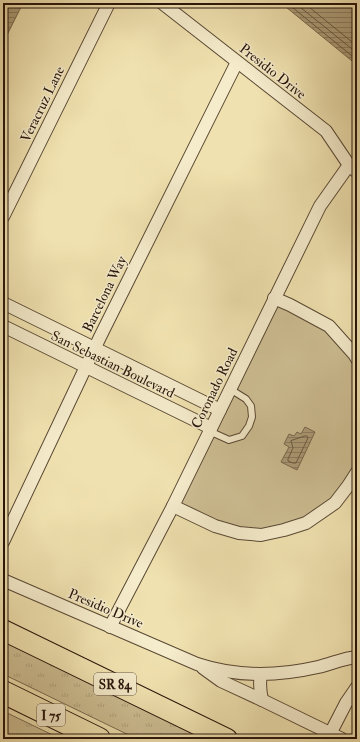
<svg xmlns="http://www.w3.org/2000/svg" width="360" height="742" font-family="'IM FELL Double Pica',serif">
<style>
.grass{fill:url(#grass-tufts);stroke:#7a6a4f}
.park{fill:#cebf94;stroke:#7a6a4f}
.water{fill:url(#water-rules);stroke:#77664c}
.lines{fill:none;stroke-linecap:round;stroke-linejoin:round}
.shore{stroke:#6a5841;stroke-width:1}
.lane-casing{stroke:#594834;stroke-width:8}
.street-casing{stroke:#594834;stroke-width:14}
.primary-casing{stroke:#27140a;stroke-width:22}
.highway-casing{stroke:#27140a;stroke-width:24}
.lane{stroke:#f5eccc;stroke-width:6}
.street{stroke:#f5eccc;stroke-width:12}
.primary{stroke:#f0e2b0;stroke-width:20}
.highway{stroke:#f0e2b0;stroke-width:22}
.labels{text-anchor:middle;stroke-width:3;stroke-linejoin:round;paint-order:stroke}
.shield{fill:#f5eccc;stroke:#655544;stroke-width:1}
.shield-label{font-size:13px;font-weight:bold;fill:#27140a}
.street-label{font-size:14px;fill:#27140a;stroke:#f5eccc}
</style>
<defs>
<pattern id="grass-tufts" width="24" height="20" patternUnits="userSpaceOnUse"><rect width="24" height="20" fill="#cebf94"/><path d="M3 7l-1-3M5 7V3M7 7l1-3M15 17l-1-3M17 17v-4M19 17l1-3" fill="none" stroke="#b1a37e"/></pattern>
<pattern id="water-rules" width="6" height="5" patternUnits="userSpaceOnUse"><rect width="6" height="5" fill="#ac9c78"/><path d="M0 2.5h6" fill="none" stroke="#8c7e61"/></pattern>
</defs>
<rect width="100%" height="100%" fill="#f0e2b0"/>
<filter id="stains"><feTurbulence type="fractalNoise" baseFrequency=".005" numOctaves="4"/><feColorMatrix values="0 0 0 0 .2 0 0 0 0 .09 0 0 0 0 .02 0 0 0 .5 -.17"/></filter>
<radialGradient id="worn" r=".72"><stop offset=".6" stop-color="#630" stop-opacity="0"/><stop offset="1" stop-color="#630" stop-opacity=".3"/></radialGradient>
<!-- grass -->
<g class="grass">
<polygon points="3,638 209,739 137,739 3,674"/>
<polygon points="3,711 61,739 8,739 3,736"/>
</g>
<!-- park -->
<polygon class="park" points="274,298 329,326 357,359 357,472 348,486 306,523 239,533 173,506"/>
<!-- water -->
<g class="water">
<polygon points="3,3 23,3 3,43"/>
<polygon points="281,3 357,3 357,65"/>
<polygon points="305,427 315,432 297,470 281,462 289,447 284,444 289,434 294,436 297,432 301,434"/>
</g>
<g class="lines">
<!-- shore -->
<g class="shore">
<polyline points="287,3 357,60"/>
<polyline points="295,3 357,53"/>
<polyline points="304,3 357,46"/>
<polygon points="305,436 307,436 308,438 296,463 293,463 288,461 288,459 293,448 291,441"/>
</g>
<defs>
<polyline id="lane" points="209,431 229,440 242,436 249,426 252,417 251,406 246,399 230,389"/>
<g id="street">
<polyline points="162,3 326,131 349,165 357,172"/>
<polyline points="3,217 109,3"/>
<polyline points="274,298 290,305 329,326 354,354 357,359"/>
<polyline points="3,303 220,410"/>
<polyline points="3,326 211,428"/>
<polyline points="173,506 215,526 239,533 261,535 284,530 306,523 335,503 348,486 357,472"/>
<polyline points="3,542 100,337 237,62"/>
<path d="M3 580 197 664C236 677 279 676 318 667 331 664 344 658 357 657"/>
<polyline points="110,627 173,506 320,206 349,165"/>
<polyline points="203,668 221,681 262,700 342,739"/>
<path d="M261 674C259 684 260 691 262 700"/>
<polyline points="330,734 346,703 357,687"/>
</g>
<polyline id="primary" points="3,630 227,739"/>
<polyline id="highway" points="3,692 99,739"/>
</defs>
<!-- lane casing -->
<use href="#lane" class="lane-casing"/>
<!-- street casing -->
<use href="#street" class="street-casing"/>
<!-- primary casing -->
<use href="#primary" class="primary-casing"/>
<!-- highway casing -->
<use href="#highway" class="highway-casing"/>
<!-- lane -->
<use href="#lane" class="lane"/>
<!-- street -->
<use href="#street" class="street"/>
<!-- primary -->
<use href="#primary" class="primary"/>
<!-- highway -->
<use href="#highway" class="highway"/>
</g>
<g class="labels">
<!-- shield labels -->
<g class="shield">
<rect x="94" y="673" width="42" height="22" rx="3"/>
<rect x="37" y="704" width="28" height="22" rx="3"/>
</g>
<g class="shield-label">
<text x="115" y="689">SR 84</text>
<text x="51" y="720">I 75</text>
</g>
<!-- street labels -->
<g class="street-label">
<text transform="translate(273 71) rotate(38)" y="5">Presidio Drive</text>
<text transform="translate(42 104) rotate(-64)" y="5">Veracruz Lane</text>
<text transform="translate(104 294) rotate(-64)" y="5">Barcelona Way</text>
<text transform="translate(113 364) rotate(26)" y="5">San Sebastian Boulevard</text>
<text transform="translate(214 388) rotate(-64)" y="5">Coronado Road</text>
<text transform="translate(106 608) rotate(23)" y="5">Presidio Drive</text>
</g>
</g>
<!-- margin -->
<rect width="360" height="742" fill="none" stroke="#f0e2b0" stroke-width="16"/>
<rect x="4" y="4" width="352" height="734" fill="none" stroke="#27140a" stroke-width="2"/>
<rect x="8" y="8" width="344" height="726" fill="none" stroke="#27140a"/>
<rect width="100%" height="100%" filter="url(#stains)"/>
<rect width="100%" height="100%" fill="url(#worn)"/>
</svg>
